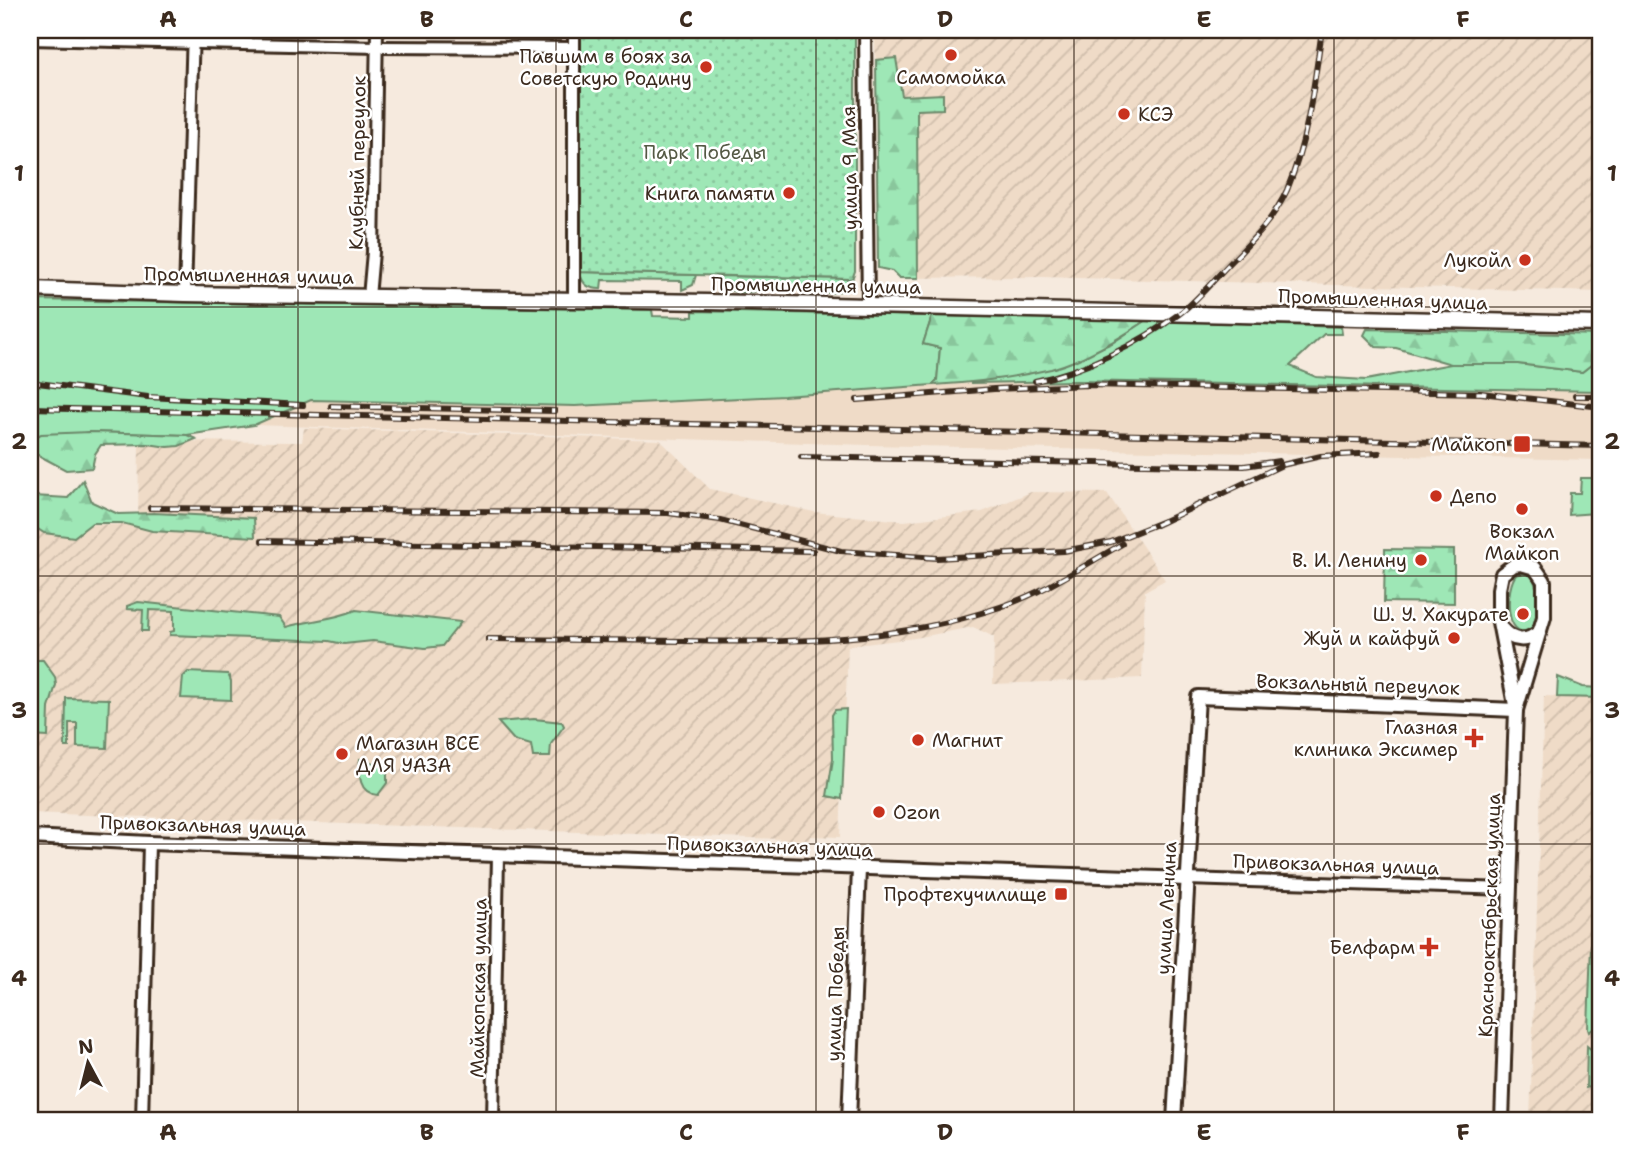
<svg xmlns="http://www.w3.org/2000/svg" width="1631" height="1151" font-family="'Shantell Sans',sans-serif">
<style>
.built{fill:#efdbc7}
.industrial{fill:url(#industrial-furrows)}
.green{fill:#9ee7b6;stroke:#6c886a;stroke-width:2}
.forest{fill:url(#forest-firs);stroke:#6c886a;stroke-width:2}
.park{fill:url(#park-dots);stroke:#6c886a;stroke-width:2}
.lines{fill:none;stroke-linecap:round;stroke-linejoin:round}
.minor-casing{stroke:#3b2a1e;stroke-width:16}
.tertiary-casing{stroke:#3b2a1e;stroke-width:18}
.secondary-casing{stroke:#3b2a1e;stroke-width:19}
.minor{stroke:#fff;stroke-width:10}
.tertiary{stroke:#fff;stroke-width:12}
.secondary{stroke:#fff;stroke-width:14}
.rail-casing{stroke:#3b2a1e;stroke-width:6}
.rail{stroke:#fff;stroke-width:3.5;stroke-dasharray:10;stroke-linecap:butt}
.grid{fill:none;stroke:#3b2a1e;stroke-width:2;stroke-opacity:0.55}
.poi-dot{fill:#c8321e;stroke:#fff;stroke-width:2.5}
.labels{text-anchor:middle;stroke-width:5;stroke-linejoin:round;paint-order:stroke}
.poi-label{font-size:19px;fill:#3b2a1e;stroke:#fff;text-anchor:end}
.park-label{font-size:19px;fill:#545944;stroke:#fff}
.street-label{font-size:19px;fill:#3b2a1e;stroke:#fff}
.neatline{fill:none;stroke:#3b2a1e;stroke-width:2.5}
.grid-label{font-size:23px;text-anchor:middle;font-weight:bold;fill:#3b2a1e}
</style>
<defs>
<pattern id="industrial-furrows" width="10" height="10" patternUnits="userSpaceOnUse" patternTransform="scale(1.75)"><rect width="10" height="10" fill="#efdbc7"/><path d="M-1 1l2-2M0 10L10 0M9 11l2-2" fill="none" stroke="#cebcaa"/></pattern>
<pattern id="forest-firs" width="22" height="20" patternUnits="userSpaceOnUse" patternTransform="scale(1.75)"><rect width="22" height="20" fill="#9ee7b6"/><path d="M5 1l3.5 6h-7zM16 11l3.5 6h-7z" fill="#89c69c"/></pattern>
<pattern id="park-dots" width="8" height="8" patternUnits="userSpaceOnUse" patternTransform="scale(1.75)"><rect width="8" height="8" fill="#9ee7b6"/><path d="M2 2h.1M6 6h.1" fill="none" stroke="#89c69c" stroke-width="1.8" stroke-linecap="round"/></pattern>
</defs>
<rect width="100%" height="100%" fill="#f6eade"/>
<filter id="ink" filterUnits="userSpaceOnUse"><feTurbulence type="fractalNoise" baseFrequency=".0143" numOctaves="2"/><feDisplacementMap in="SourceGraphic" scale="14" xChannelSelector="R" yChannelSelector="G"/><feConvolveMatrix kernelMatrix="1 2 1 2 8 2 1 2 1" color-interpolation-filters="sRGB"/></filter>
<g filter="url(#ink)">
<!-- built -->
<polygon class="built" points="1076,381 1601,391 1601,460 867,445 254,425 311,400 575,406 784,396 970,383"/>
<!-- industrial -->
<g class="industrial">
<polygon points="875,30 1601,30 1601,292 1042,277 899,278 892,271 878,268"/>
<polygon points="304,428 660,440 710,489 814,512 904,521 982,512 1031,492 1107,493 1165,580 1145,591 1142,678 993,684 994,637 973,627 915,638 848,646 840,837 810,836 809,840 30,813 30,523 138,525 139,441 302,442"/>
<polygon points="1544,696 1601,698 1601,1121 1530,1121"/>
</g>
<!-- green -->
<g class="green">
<path d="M580 272 696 275 693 285 682 290V281L602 280 601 289C589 289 582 285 580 272Z"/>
<path d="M718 276 852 279C848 283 845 289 840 291 825 296 798 291 784 287L783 283H770V287C757 293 732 295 721 286Z"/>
<polygon points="30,300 652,310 653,316 693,317 693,311 932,316 923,344 940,348 937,381 933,385 784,396 575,406 311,400 254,425 187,435 90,432 30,441"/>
<polygon points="1147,320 1341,327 1342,334 1324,334 1290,366 1316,377 1366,380 1451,364 1518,364 1582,372 1601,357 1601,391 1076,381 970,383 1053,368 1112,343"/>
<polygon points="1581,478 1601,478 1601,504 1596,513 1569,515 1570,493 1580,493"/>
<path d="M1524 573 1532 576C1539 588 1539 618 1531 630 1503 641 1506 586 1516 575Z"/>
<path d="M138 602 279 617 286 627C309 620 333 620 356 610L461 622 442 646 425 648 373 641 344 644 329 641 170 635V632L174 631V611L149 610 148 631H142L143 610 127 609V606Z"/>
<polygon points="34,660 43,660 55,677 56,685 49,708 48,737 30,736 30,661"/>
<polygon points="188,672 228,674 231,681 231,700 181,698 183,677"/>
<polygon points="1558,677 1583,687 1601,688 1601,698 1557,697"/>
<polygon points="66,698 109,699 107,748 77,747 77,723 69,723 69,747 65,747"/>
<polygon points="846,709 842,799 827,796 833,759 832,715 835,710"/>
<polygon points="534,719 562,722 564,726 551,744 550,757 533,757 531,745 514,740 498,722"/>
<path d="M360 759 387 767V783L378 795C358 793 359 775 360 759Z"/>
<polygon points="1601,915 1601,1023 1589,1032 1588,1029 1592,917"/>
<polygon points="1587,1046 1601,1057 1601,1108 1595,1097 1593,1086 1586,1088"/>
</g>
<!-- forest -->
<g class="forest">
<polygon points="896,58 902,96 943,94 943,109 917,110 918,278 899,278 892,271 878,268 876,60"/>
<path d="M932 316 1147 320C1118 339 1084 360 1051 369 1012 378 972 383 933 385L937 380 940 348 923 344Z"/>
<polygon points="1367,329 1601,335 1601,357 1582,372 1518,364 1451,364 1396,348 1376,347 1364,335"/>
<polygon points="90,432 187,435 196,439 179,446 168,447 148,444 101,445 95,454 92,468 66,470 38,455 30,460 30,440 41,434"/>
<polygon points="83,480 92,502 118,514 154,513 254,518 255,537 152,531 122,523 92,523 74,537 44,533 30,524 30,487 34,496 68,498"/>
<polygon points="1385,549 1454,550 1454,603 1384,602"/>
</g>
<!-- park -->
<polygon class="park" points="578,30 855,30 855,271 852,279 580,272"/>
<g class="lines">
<defs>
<g id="minor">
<polyline points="574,30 574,300"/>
<polyline points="865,30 868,306"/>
<polyline points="30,39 377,47 574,48"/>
<polyline points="185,294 193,30"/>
<polyline points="369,297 373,252 377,30"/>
<polyline points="1187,879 1508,889"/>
<polyline points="142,1121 149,843"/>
<polyline points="493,1121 498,855"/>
</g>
<g id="tertiary">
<path d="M1502 629C1513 642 1527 643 1540 631"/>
<polyline points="30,837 149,843 1187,879"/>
<polyline points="849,1121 859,869"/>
<polyline points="1174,1121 1198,697 1516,710"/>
<polyline points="1502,1121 1516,710 1544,617 1544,581 1535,568 1521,564 1514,565 1502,574 1499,589 1499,622 1516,710"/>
</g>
<polyline id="secondary" points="30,289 185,294 708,302 1601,324"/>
</defs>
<!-- minor casing -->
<use href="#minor" class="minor-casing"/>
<!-- tertiary casing -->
<use href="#tertiary" class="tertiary-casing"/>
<!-- secondary casing -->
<use href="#secondary" class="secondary-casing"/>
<!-- minor -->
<use href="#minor" class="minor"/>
<!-- tertiary -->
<use href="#tertiary" class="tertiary"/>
<!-- secondary -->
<use href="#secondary" class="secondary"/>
<defs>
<g id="rail">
<path d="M1035 381C1085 371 1138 344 1179 314 1198 300 1215 278 1232 261 1252 241 1275 217 1287 190 1308 139 1314 84 1322 30"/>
<polyline points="30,382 148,397 303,405"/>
<polyline points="1575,396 1601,396"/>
<polyline points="857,400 994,389 1088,385 1481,393 1601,407"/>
<polyline points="331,406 555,411"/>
<polyline points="30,408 1601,446"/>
<polyline points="801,457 1244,466 1279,461"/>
<polyline points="150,508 668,513 720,520 841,551 937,558 1064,551 1111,542 1164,521"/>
<polyline points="1156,525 1282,465 1321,456 1379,453"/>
<polyline points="262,541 813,551"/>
<path d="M488 639C554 640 619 640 685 641 791 643 898 642 1000 607 1043 593 1083 566 1122 544"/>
</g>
</defs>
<!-- rail casing -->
<use href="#rail" class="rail-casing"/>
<!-- rail -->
<use href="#rail" class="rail"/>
</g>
</g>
<!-- grid -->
<path class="grid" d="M298 30V1121M556 30V1121M816 30V1121M1074 30V1121M1334 30V1121M30 307H1601M30 576H1601M30 844H1601"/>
<!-- markers -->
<g class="poi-dot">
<circle cx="951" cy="55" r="7"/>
<circle cx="706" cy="67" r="7"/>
<circle cx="1124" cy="114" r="7"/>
<circle cx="789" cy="193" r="7"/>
<circle cx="1525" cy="260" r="7"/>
<rect x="1513" y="435" width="18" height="18" rx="3.5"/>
<circle cx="1436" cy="496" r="7"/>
<circle cx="1522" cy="509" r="7"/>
<circle cx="1421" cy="560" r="7"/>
<circle cx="1523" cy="614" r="7"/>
<circle cx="1454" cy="638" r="7"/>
<path d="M1470.5 727.5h7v7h7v7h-7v7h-7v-7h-7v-7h7z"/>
<circle cx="918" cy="740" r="7"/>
<circle cx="342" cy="754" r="7"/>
<circle cx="879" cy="812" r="7"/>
<rect x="1054" y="887" width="14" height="14" rx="3.5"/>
<path d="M1425.5 936.5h7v7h7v7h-7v7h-7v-7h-7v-7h7z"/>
</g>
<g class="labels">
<!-- poi labels -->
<g class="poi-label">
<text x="692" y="63">Павшим в боях за<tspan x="692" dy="22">Советскую Родину</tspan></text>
<text x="951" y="84" text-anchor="middle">Самомойка</text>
<text x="1138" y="121" text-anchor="start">КСЭ</text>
<text x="775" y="200">Книга памяти</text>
<text x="1511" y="267">Лукойл</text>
<text x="1506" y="451">Майкоп</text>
<text x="1450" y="503" text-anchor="start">Депо</text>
<text x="1522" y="538" text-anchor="middle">Вокзал<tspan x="1522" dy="22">Майкоп</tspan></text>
<text x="1407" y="567">В. И. Ленину</text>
<text x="1509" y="621">Ш. У. Хакурате</text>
<text x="1440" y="645">Жуй и кайфуй</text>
<text x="1458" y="734">Глазная<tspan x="1458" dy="22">клиника Эксимер</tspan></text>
<text x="932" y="747" text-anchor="start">Магнит</text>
<text x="356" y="750" text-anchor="start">Магазин ВСЕ<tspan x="356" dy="22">ДЛЯ УАЗА</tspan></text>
<text x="893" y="819" text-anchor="start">Ozon</text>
<text x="1047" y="901">Профтехучилище</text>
<text x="1415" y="954">Белфарм</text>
</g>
<!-- park labels -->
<g class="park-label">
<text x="705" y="159">Парк Победы</text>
</g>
<!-- street labels -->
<g class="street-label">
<text transform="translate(357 163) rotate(-89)" y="7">Клубный переулок</text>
<text transform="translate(849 168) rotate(-91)" y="7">улица 9 Мая</text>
<text transform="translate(249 275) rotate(1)" y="7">Промышленная улица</text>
<text transform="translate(816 285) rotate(1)" y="7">Промышленная улица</text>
<text transform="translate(1383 299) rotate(2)" y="7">Промышленная улица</text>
<text transform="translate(1358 684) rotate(2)" y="7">Вокзальный переулок</text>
<text transform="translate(203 825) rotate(2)" y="7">Привокзальная улица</text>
<text transform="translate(770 846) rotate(2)" y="7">Привокзальная улица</text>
<text transform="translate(1336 864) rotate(2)" y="7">Привокзальная улица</text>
<text transform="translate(1166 908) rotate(-87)" y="7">улица Ленина</text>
<text transform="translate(1489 915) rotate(-88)" y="7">Краснооктябрьская улица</text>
<text transform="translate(478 988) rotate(-89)" y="7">Майкопская улица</text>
<text transform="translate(835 994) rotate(-88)" y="7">улица Победы</text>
</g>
</g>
<!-- margin -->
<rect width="1631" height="1151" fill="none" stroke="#fff" stroke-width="77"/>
<!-- north arrow -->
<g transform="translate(88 1063) rotate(353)" stroke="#ffffff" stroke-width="5" paint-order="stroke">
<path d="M0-5L12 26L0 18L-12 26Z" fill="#3b2a1e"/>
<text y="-10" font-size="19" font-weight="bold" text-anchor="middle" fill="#3b2a1e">N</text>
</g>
<rect x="38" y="38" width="1554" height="1074" class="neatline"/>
<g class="grid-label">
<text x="168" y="27">A</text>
<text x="427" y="27">B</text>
<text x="686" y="27">C</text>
<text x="945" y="27">D</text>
<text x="1204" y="27">E</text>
<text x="1463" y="27">F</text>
<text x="19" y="181">1</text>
<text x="1612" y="181">1</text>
<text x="19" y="449">2</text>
<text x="1612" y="449">2</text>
<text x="19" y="718">3</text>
<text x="1612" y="718">3</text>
<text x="19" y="986">4</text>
<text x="1612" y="986">4</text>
<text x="168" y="1140">A</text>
<text x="427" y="1140">B</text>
<text x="686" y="1140">C</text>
<text x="945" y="1140">D</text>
<text x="1204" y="1140">E</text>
<text x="1463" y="1140">F</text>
</g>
</svg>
